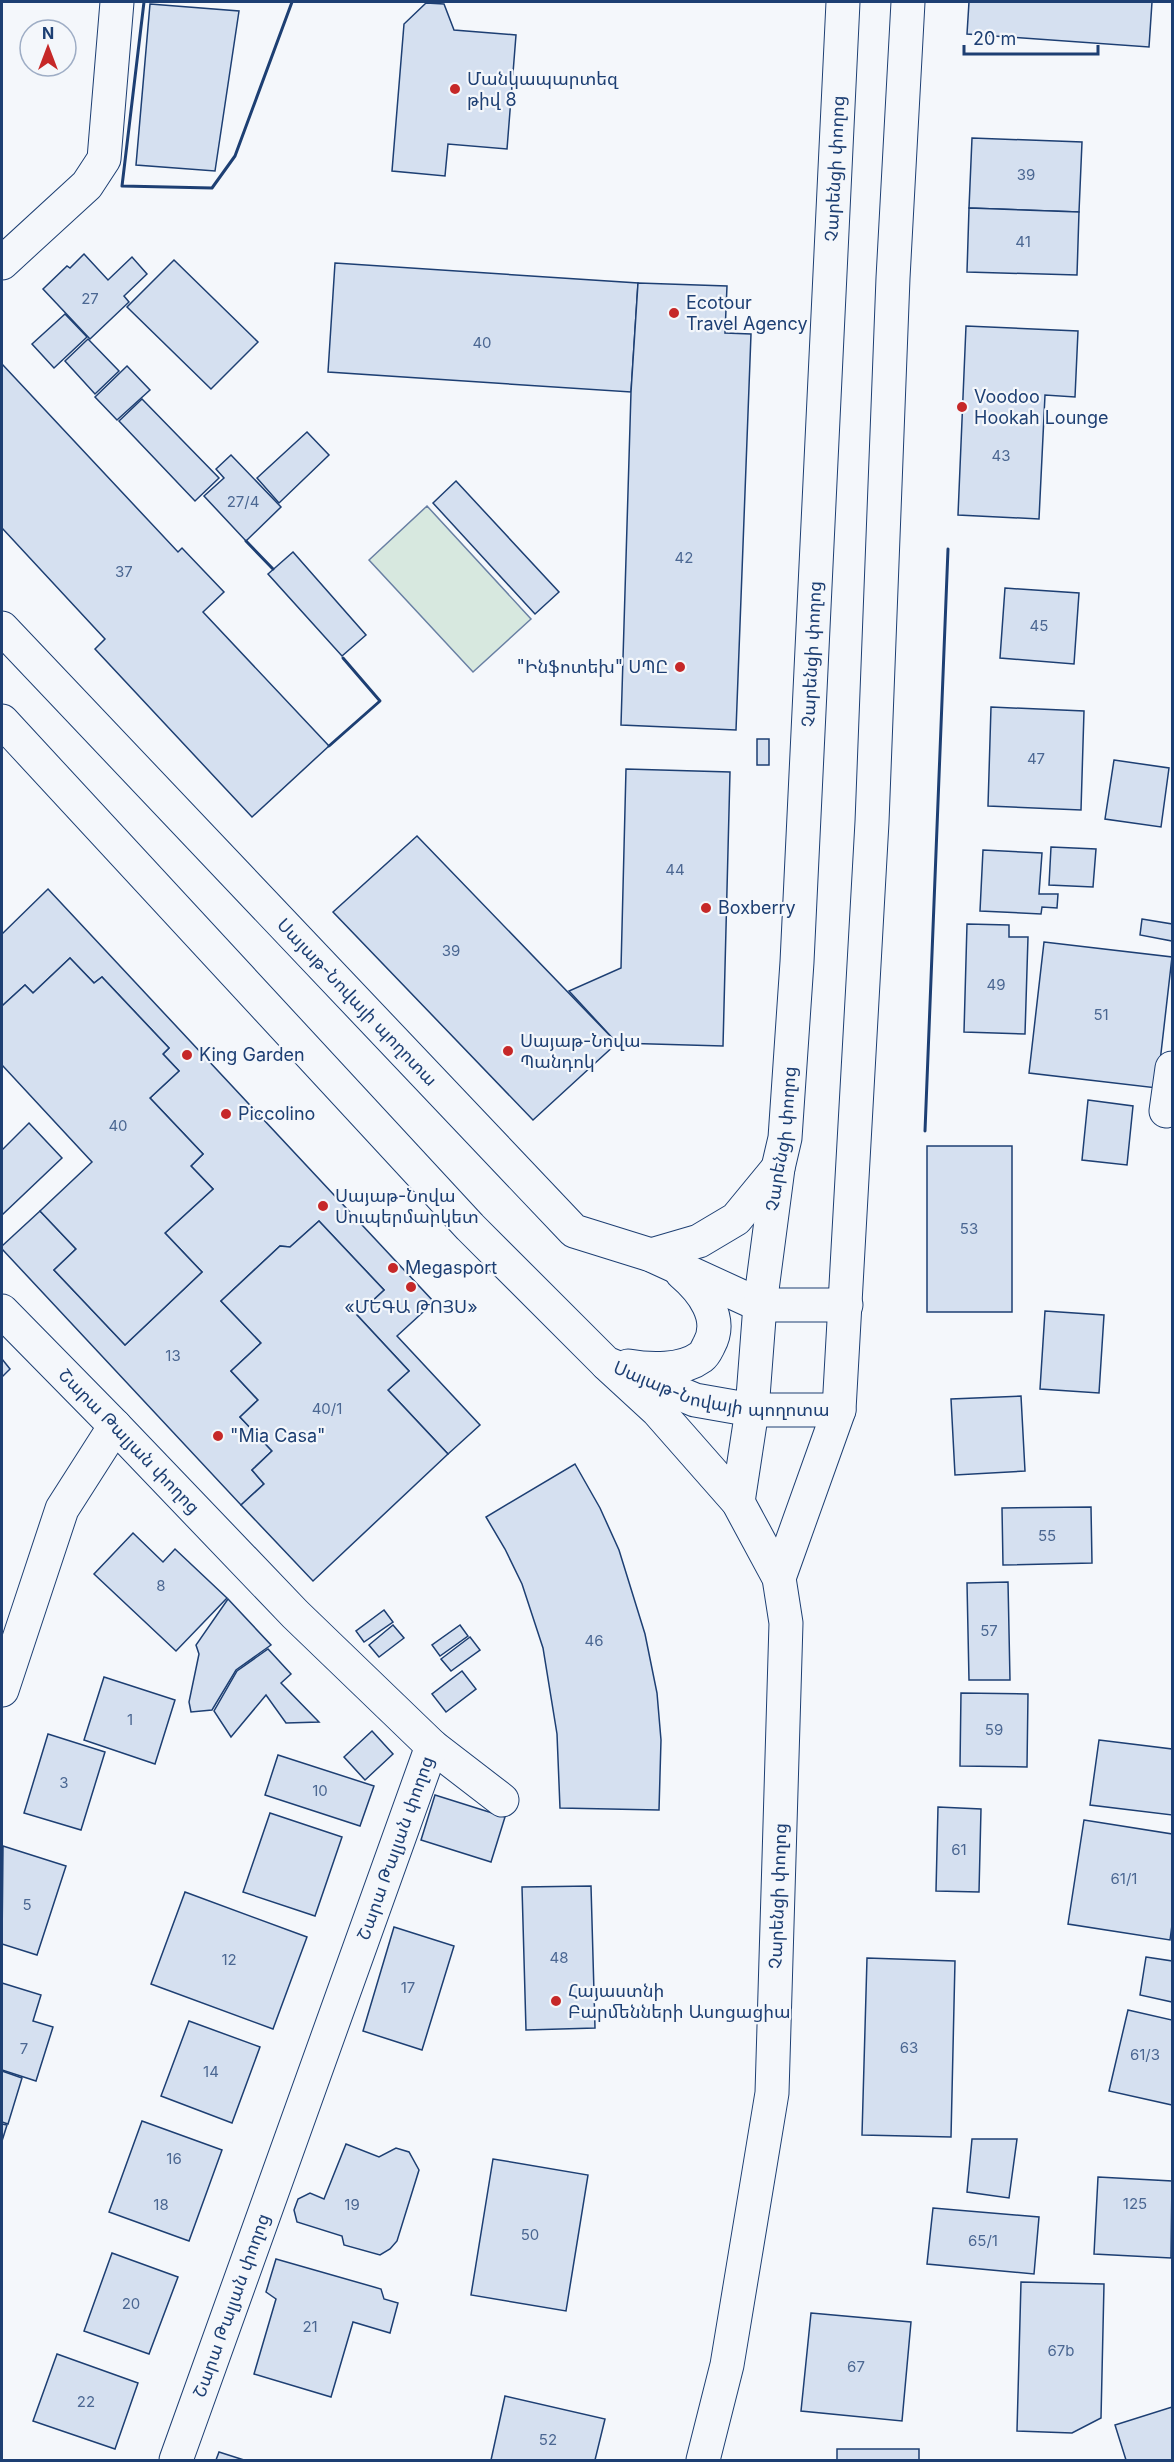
<svg xmlns="http://www.w3.org/2000/svg" width="1174" height="2462" font-family="Inter,'Noto Sans Armenian',sans-serif">
<style>
.green{fill:#d7e8df;stroke:#687fa3;stroke-width:1.5}
.building{fill:#d5e0f0;stroke:#1d3f73;stroke-width:1.5}
.lines{fill:none;stroke-linecap:round;stroke-linejoin:round}
.street-casing{stroke:#1d3f73;stroke-width:35}
.secondary-casing{stroke:#1d3f73;stroke-width:35}
.primary-casing{stroke:#1d3f73;stroke-width:35}
.street{stroke:#f4f7fb;stroke-width:33}
.secondary{stroke:#f4f7fb;stroke-width:33}
.primary{stroke:#f4f7fb;stroke-width:33}
.wall{stroke:#1d3f73;stroke-width:3}
.poi-dot{fill:#c62828;stroke:#f4f7fb;stroke-width:2}
.labels{text-anchor:middle;stroke-width:4.5;stroke-linejoin:round;paint-order:stroke}
.number-label{font-size:15px;fill:#4b6792}
.poi-label{font-size:18px;fill:#1d3f73;stroke:#f4f7fb;text-anchor:start}
.street-label{font-size:18px;fill:#1d3f73;stroke:#f4f7fb}
</style>
<rect width="100%" height="100%" fill="#f4f7fb"/>
<!-- green -->
<polygon class="green" points="427,506 531,619 473,672 369,560"/>
<!-- building -->
<g class="building">
<polygon points="969,2 1152,2 1149,47 967,34"/>
<polygon points="426,3 444,4 454,30 516,35 507,149 448,144 445,176 392,171 404,24"/>
<polygon points="150,4 239,11 215,171 136,165"/>
<polygon points="972,138 1082,142 1079,212 969,208"/>
<polygon points="969,208 1079,212 1077,275 967,272"/>
<polygon points="84,254 108,280 132,257 147,274 124,296 129,302 90,339 43,289 67,266 70,268"/>
<polygon points="174,260 258,342 211,389 127,307"/>
<polygon points="335,263 638,283 631,392 328,372"/>
<polygon points="638,283 727,286 725,333 751,334 736,730 621,725 631,392"/>
<polygon points="65,314 87,337 54,368 32,344"/>
<polygon points="966,326 1078,331 1075,397 1045,395 1039,519 958,515"/>
<polygon points="88,339 119,371 95,394 65,361"/>
<polygon points="2,364 178,552 182,548 224,592 203,612 329,746 252,817 95,649 105,639 2,528"/>
<polygon points="127,366 150,390 117,420 95,397"/>
<polygon points="142,399 219,478 195,501 119,421"/>
<polygon points="307,432 329,455 279,503 257,478"/>
<polygon points="231,455 281,507 246,541 204,496 224,478 216,469"/>
<polygon points="456,481 559,592 535,614 433,503"/>
<polygon points="293,552 366,635 342,656 268,574"/>
<polygon points="1005,588 1079,593 1074,664 1000,658"/>
<polygon points="991,707 1084,711 1081,810 988,806"/>
<rect x="757" y="739" width="12" height="26"/>
<polygon points="1114,760 1169,768 1161,827 1105,819"/>
<polygon points="626,769 730,772 723,1046 617,1043 569,991 621,968"/>
<polygon points="417,836 617,1043 533,1120 333,912"/>
<polygon points="1051,847 1096,849 1093,887 1049,885"/>
<polygon points="983,850 1042,853 1039,894 1058,894 1057,908 1042,907 1041,914 980,911"/>
<polygon points="48,889 434,1302 397,1336 480,1425 448,1454 388,1390 409,1371 357,1315 384,1290 319,1221 290,1247 280,1246 221,1301 261,1343 231,1371 258,1400 240,1417 272,1451 252,1470 264,1484 241,1505 2,1249 2,1246 40,1211 76,1249 54,1270 125,1345 202,1272 165,1233 213,1189 191,1166 203,1154 150,1098 179,1071 163,1054 169,1048 102,977 94,983 70,958 33,993 25,985 2,1006 2,934"/>
<polygon points="1142,919 1172,924 1172,941 1140,935"/>
<polygon points="967,924 1009,925 1009,937 1028,937 1025,1034 964,1032"/>
<polygon points="1044,942 1172,957 1157,1088 1029,1073"/>
<polygon points="70,958 94,983 102,977 169,1048 163,1054 179,1071 150,1098 203,1154 191,1166 213,1189 165,1233 202,1272 125,1345 54,1270 76,1249 40,1211 92,1162 2,1065 2,1006 25,985 33,993"/>
<polygon points="1088,1100 1133,1106 1127,1165 1082,1160"/>
<polygon points="29,1123 62,1158 2,1215 2,1150"/>
<rect x="927" y="1146" width="85" height="166"/>
<polygon points="319,1221 384,1290 357,1315 409,1371 388,1390 448,1454 313,1581 241,1505 264,1484 252,1470 272,1451 240,1417 258,1400 231,1371 261,1343 221,1301 280,1246 290,1247"/>
<polygon points="1045,1311 1104,1315 1099,1393 1040,1389"/>
<polygon points="2,1359 10,1369 2,1377"/>
<polygon points="1021,1396 1025,1471 955,1475 951,1399"/>
<polygon points="575,1464 600,1508 619,1550 645,1634 657,1693 661,1740 659,1810 560,1808 557,1734 543,1648 522,1584 505,1549 486,1517"/>
<polygon points="1091,1507 1092,1563 1003,1565 1002,1508"/>
<polygon points="133,1533 163,1562 175,1549 227,1598 176,1651 94,1574"/>
<polygon points="1008,1582 1010,1680 969,1680 967,1583"/>
<polygon points="228,1599 271,1645 236,1670 212,1710 191,1712 189,1702 199,1654 196,1645"/>
<polygon points="384,1610 393,1622 364,1642 356,1631"/>
<polygon points="393,1625 404,1638 379,1657 369,1645"/>
<polygon points="460,1625 468,1636 440,1656 432,1645"/>
<polygon points="470,1637 480,1650 451,1671 441,1659"/>
<polygon points="268,1649 291,1674 281,1683 319,1722 286,1723 266,1695 231,1737 214,1711 237,1671"/>
<polygon points="462,1671 476,1689 446,1712 432,1694"/>
<polygon points="104,1677 175,1700 155,1764 84,1740"/>
<polygon points="961,1693 1028,1694 1027,1767 960,1766"/>
<polygon points="372,1731 393,1754 365,1780 344,1757"/>
<polygon points="48,1734 105,1752 81,1830 24,1813"/>
<polygon points="1099,1740 1172,1749 1172,1815 1090,1805"/>
<polygon points="278,1755 374,1786 360,1826 265,1795"/>
<polygon points="435,1795 505,1817 491,1862 421,1840"/>
<polygon points="938,1807 981,1809 979,1892 936,1891"/>
<polygon points="270,1813 342,1837 315,1916 243,1892"/>
<polygon points="1084,1820 1172,1834 1172,1925 1170,1940 1068,1924"/>
<polygon points="3,1846 66,1866 37,1955 2,1944"/>
<polygon points="591,1886 595,2028 526,2030 522,1887"/>
<polygon points="185,1892 307,1937 273,2029 151,1984"/>
<polygon points="394,1927 454,1946 422,2050 363,2031"/>
<polygon points="1146,1957 1172,1961 1172,2002 1140,1995"/>
<polygon points="867,1958 955,1961 951,2137 862,2135"/>
<polygon points="2,1983 41,1995 33,2021 53,2027 36,2081 2,2070"/>
<polygon points="1128,2010 1172,2020 1172,2105 1109,2091"/>
<polygon points="189,2021 260,2047 232,2123 161,2096"/>
<polygon points="2,2071 22,2078 8,2124 2,2122"/>
<polygon points="142,2121 222,2150 189,2241 109,2212"/>
<polygon points="2,2124 7,2125 2,2141"/>
<polygon points="972,2139 1017,2139 1009,2198 967,2192"/>
<polygon points="346,2144 379,2157 396,2148 409,2152 419,2170 397,2241 390,2249 380,2255 344,2245 342,2236 297,2222 294,2210 298,2199 310,2193 324,2199"/>
<polygon points="493,2159 588,2175 566,2311 471,2295"/>
<polygon points="1098,2177 1172,2181 1171,2258 1094,2254"/>
<polygon points="933,2208 1039,2217 1034,2274 927,2264"/>
<polygon points="112,2253 178,2277 149,2354 84,2331"/>
<polygon points="276,2259 381,2289 384,2299 398,2303 390,2333 353,2322 331,2397 254,2374 276,2299 266,2292"/>
<polygon points="1021,2282 1104,2284 1101,2418 1072,2433 1017,2431"/>
<polygon points="811,2313 911,2322 902,2421 801,2411"/>
<polygon points="57,2354 138,2383 115,2449 33,2421"/>
<polygon points="505,2396 605,2419 595,2460 491,2460"/>
<polygon points="1172,2407 1172,2460 1126,2460 1115,2425"/>
<rect x="837" y="2449" width="82" height="11"/>
<polygon points="219,2452 244,2460 216,2460"/>
</g>
<g class="lines">
<defs>
<g id="street">
<polyline points="2,263 87,185 104,159 117,2"/>
<polyline points="1166,1111 1172,1068"/>
<path id="s1" d="M2 1311 115 1426 295 1614 432 1746 502 1800"/>
<polyline points="2,1690 62,1509 115,1426"/>
<path id="s2" d="M176 2460 432 1746"/>
</g>
<g id="secondary">
<polyline points="607,1364 657,1410 738,1502 779,1578 786,1623 772,2093 727,2365 703,2460"/>
<polyline points="738,1502 752,1410"/>
<polyline points="779,1578 839,1410"/>
</g>
<g id="primary">
<path id="s3" d="M2 628 574 1231 651 1255 760 1305H846"/>
<path id="s4" d="M2 721 470 1227 606 1363 695 1400 752 1410H839L872 822 893 278 908 2"/>
<polyline points="651,1255 699,1241 736,1219 778,1168"/>
<path d="M628 1366C650 1370 682 1371 701 1357 705 1354 707 1349 709 1345 724 1318 702 1290 682 1273"/>
<path id="s5" d="M752 1410 760 1305 778 1168 785 1138 797 962 843 2"/>
</g>
</defs>
<!-- street casing -->
<use href="#street" class="street-casing"/>
<!-- secondary casing -->
<use href="#secondary" class="secondary-casing"/>
<!-- primary casing -->
<use href="#primary" class="primary-casing"/>
<!-- street -->
<use href="#street" class="street"/>
<!-- secondary -->
<use href="#secondary" class="secondary"/>
<!-- primary -->
<use href="#primary" class="primary"/>
<!-- wall -->
<g class="wall">
<polyline points="144,2 122,186 212,188 235,156 292,2"/>
<polyline points="246,541 273,569"/>
<polyline points="329,746 380,701 343,658"/>
<polyline points="925,1131 948,549"/>
</g>
</g>
<!-- markers -->
<g class="poi-dot">
<circle cx="455" cy="89" r="6"/>
<circle cx="674" cy="313" r="6"/>
<circle cx="962" cy="407" r="6"/>
<circle cx="680" cy="667" r="6"/>
<circle cx="706" cy="908" r="6"/>
<circle cx="508" cy="1051" r="6"/>
<circle cx="187" cy="1055" r="6"/>
<circle cx="226" cy="1114" r="6"/>
<circle cx="323" cy="1206" r="6"/>
<circle cx="393" cy="1268" r="6"/>
<circle cx="411" cy="1287" r="6"/>
<circle cx="218" cy="1436" r="6"/>
<circle cx="556" cy="2001" r="6"/>
</g>
<g class="labels">
<!-- number labels -->
<g class="number-label">
<text x="1026" y="180">39</text>
<text x="1023" y="247">41</text>
<text x="90" y="304">27</text>
<text x="482" y="348">40</text>
<text x="1001" y="461">43</text>
<text x="243" y="507">27/4</text>
<text x="684" y="563">42</text>
<text x="124" y="577">37</text>
<text x="1039" y="631">45</text>
<text x="1036" y="764">47</text>
<text x="675" y="875">44</text>
<text x="451" y="956">39</text>
<text x="996" y="990">49</text>
<text x="1101" y="1020">51</text>
<text x="118" y="1131">40</text>
<text x="969" y="1234">53</text>
<text x="173" y="1361">13</text>
<text x="327" y="1414">40/1</text>
<text x="1047" y="1541">55</text>
<text x="161" y="1591">8</text>
<text x="989" y="1636">57</text>
<text x="594" y="1646">46</text>
<text x="130" y="1725">1</text>
<text x="994" y="1735">59</text>
<text x="64" y="1788">3</text>
<text x="320" y="1796">10</text>
<text x="959" y="1855">61</text>
<text x="1124" y="1884">61/1</text>
<text x="27" y="1910">5</text>
<text x="559" y="1963">48</text>
<text x="229" y="1965">12</text>
<text x="408" y="1993">17</text>
<text x="909" y="2053">63</text>
<text x="24" y="2054">7</text>
<text x="1145" y="2060">61/3</text>
<text x="211" y="2077">14</text>
<text x="174" y="2164">16</text>
<text x="1135" y="2209">125</text>
<text x="161" y="2210">18</text>
<text x="352" y="2210">19</text>
<text x="530" y="2240">50</text>
<text x="983" y="2246">65/1</text>
<text x="131" y="2309">20</text>
<text x="310" y="2332">21</text>
<text x="1061" y="2356">67b</text>
<text x="856" y="2372">67</text>
<text x="86" y="2407">22</text>
<text x="548" y="2445">52</text>
</g>
<!-- poi labels -->
<g class="poi-label">
<text x="467" y="85">Մանկապարտեզ<tspan x="467" dy="21">թիվ 8</tspan></text>
<text x="686" y="309">Ecotour<tspan x="686" dy="21">Travel Agency</tspan></text>
<text x="974" y="403">Voodoo<tspan x="974" dy="21">Hookah Lounge</tspan></text>
<text x="668" y="673" text-anchor="end">"Ինֆոտեխ" ՍՊԸ</text>
<text x="718" y="914">Boxberry</text>
<text x="520" y="1047">Սայաթ-Նովա<tspan x="520" dy="21">Պանդոկ</tspan></text>
<text x="199" y="1061">King Garden</text>
<text x="238" y="1120">Piccolino</text>
<text x="335" y="1202">Սայաթ-Նովա<tspan x="335" dy="21">Սուպերմարկետ</tspan></text>
<text x="405" y="1274">Megasport</text>
<text x="411" y="1313" text-anchor="middle">«ՄԵԳԱ ԹՈՅՍ»</text>
<text x="230" y="1442">"Mia Casa"</text>
<text x="568" y="1997">Հայաստնի<tspan x="568" dy="21">Բարմենների Ասոցացիա</tspan></text>
</g>
<!-- street labels -->
<g class="street-label">
<text dy="6" stroke="none"><textPath href="#s5" startOffset="1245">Չարենցի փողոց</textPath></text>
<text dy="6" stroke="none"><textPath href="#s5" startOffset="759">Չարենցի փողոց</textPath></text>
<text dy="6" stroke="none"><textPath href="#s3" startOffset="516">Սայաթ-Նովայի պողոտա</textPath></text>
<text dy="6" stroke="none"><textPath href="#s5" startOffset="273">Չարենցի փողոց</textPath></text>
<text dy="6" stroke="none"><textPath href="#s4" startOffset="1002">Սայաթ-Նովայի պողոտա</textPath></text>
<text dy="6" stroke="none"><textPath href="#s1" startOffset="182">Շարա Թալյան փողոց</textPath></text>
<text dy="6" stroke="none"><textPath href="#s2" startOffset="650">Շարա Թալյան փողոց</textPath></text>
<text transform="translate(778 1896) rotate(-88)" y="6">Չարենցի փողոց</text>
<text dy="6" stroke="none"><textPath href="#s2" startOffset="164">Շարա Թալյան փողոց</textPath></text>
</g>
</g>
<!-- border -->
<rect width="1174" height="2462" fill="none" stroke="#1d3f73" stroke-width="6"/>
<!-- north arrow -->
<g transform="translate(48 48)"><circle r="28" fill="#f4f7fb" stroke="#9eadc5" stroke-width="1.5"/>
<path d="M0-4.5L10 22L0 15L-10 22Z" fill="#c62828"/>
<text y="-9" font-size="16" font-weight="bold" text-anchor="middle" fill="#1d3f73">N</text>
</g>
<!-- scale -->
<path d="M964 45v9h134v-9" fill="none" stroke="#1d3f73" stroke-width="3"/>
<text x="973" y="45" font-size="18" fill="#1d3f73" stroke="#f4f7fb" stroke-width="4.5" paint-order="stroke">20 m</text>
</svg>
